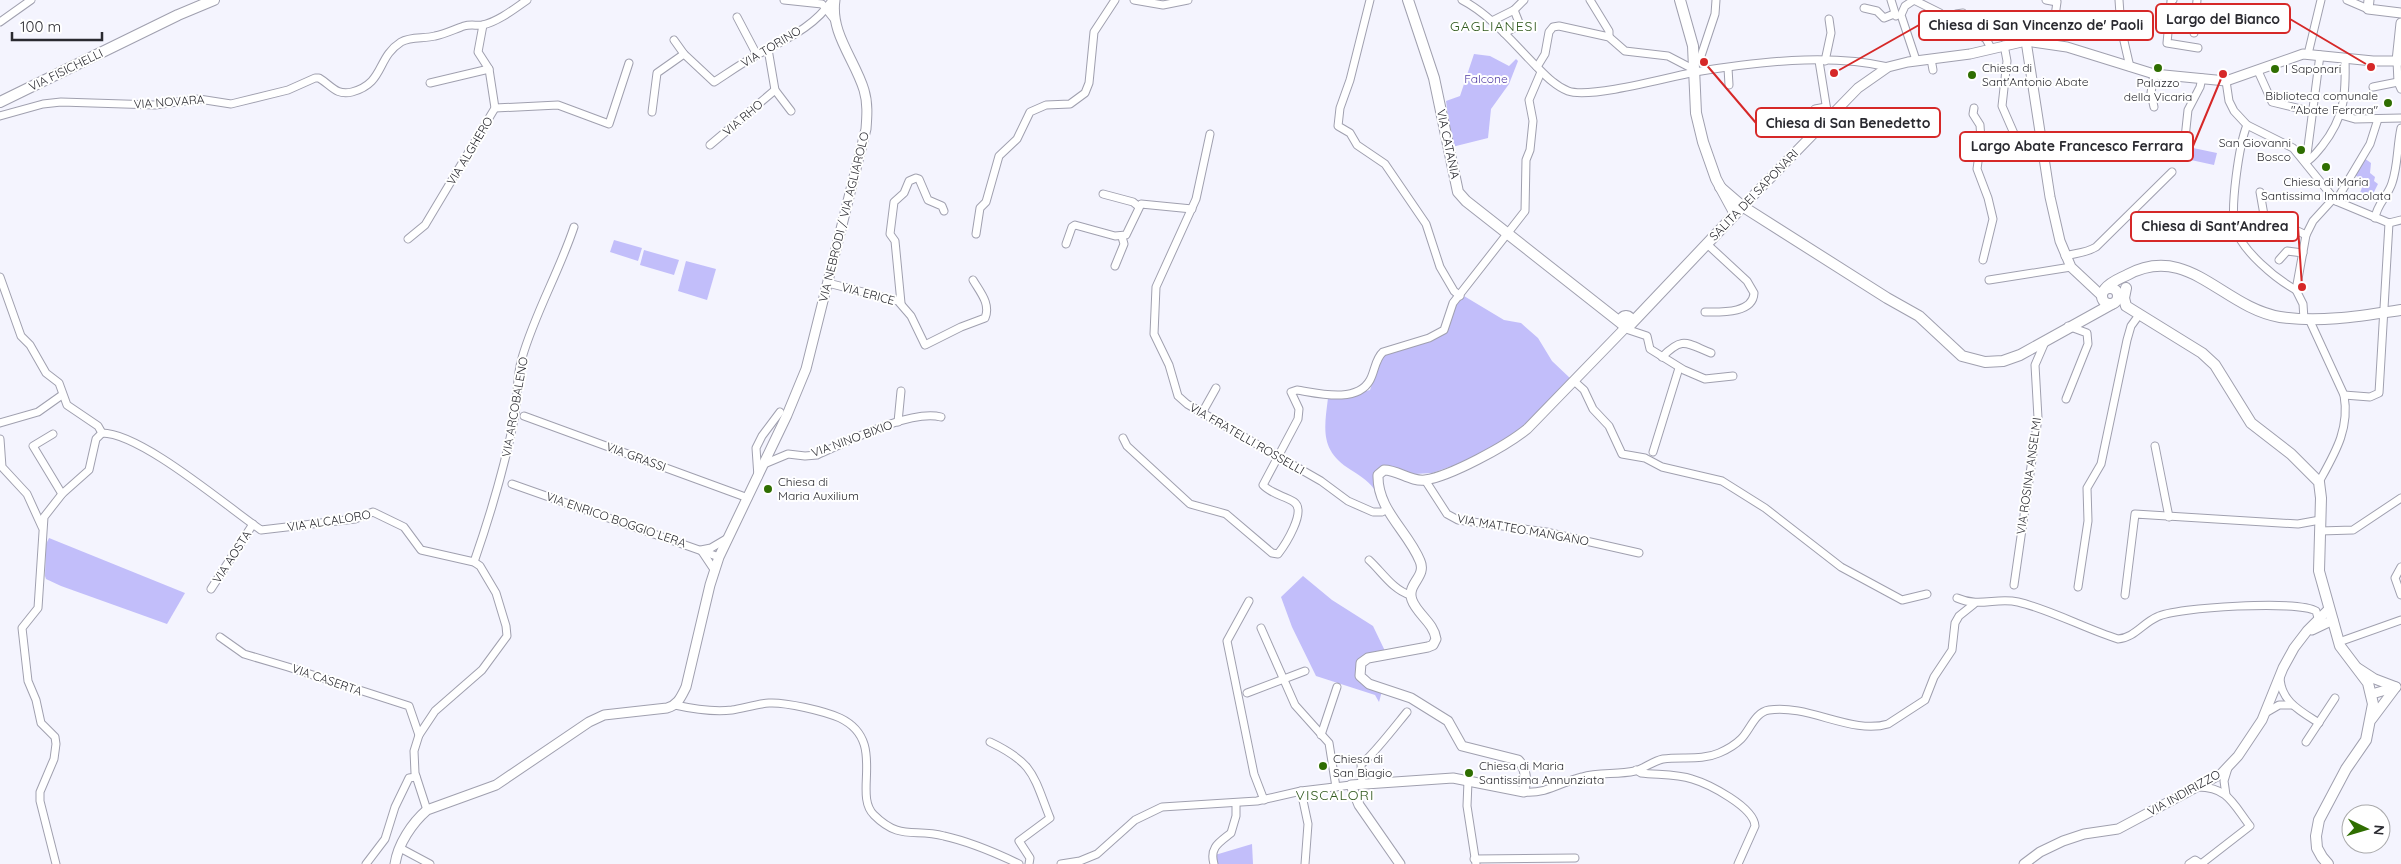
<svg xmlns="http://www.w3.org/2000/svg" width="2401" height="864" font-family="Quicksand,sans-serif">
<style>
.green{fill:#c2befa}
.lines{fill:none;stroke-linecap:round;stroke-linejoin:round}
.minor-casing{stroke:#a0a0af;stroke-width:9}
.tertiary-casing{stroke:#a0a0af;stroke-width:11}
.secondary-casing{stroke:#a0a0af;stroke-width:12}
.minor{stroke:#fff;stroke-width:7}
.tertiary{stroke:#fff;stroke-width:9}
.secondary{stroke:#fff;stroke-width:10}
.poi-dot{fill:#2f6e01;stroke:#fff;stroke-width:2}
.labels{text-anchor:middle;stroke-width:4;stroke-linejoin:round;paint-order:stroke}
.street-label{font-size:12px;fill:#2a2a30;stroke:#fff}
.poi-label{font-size:12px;fill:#2a2a30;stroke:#fff;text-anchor:start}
.park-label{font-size:12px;fill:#513ca4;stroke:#fff}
.neighbourhood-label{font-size:14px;letter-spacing:1px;fill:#30591d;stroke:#fff}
.leader{fill:none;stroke:#d62828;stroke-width:2}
.callout-dot{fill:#d62828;stroke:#fff;stroke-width:2}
.callout{fill:#fff;stroke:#d62828;stroke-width:2}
.callout-label{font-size:14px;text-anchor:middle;font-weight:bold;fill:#2a2a30}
</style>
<rect width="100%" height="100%" fill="#f4f4fe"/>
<!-- green -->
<g class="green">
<polygon points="1474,54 1490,56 1509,66 1516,59 1518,61 1509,84 1491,109 1488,138 1452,147 1446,101 1460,96"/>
<polygon points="2193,148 2217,153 2214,165 2191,160"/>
<polygon points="2364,158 2371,163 2370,173 2375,177 2374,181 2378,184 2370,200 2360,193 2365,179 2353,175"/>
<polygon points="614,240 642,248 638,261 610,252"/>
<polygon points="644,250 679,260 674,275 640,265"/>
<polygon points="686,261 716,269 707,300 678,291"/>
<path d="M1464 296 1504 320 1521 323 1538 338 1552 361 1572 380 1519 433 1453 468 1452 466 1432 473 1414 474 1384 466 1376 473 1377 493C1370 482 1362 477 1351 470 1320 451 1324 430 1328 398H1339L1370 390 1382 356 1443 333 1454 304Z"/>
<polygon points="49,538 185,593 167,624 61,586 46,579 45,576 46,544"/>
<path d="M1303 576 1332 600 1373 626 1385 651H1376L1357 664C1353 683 1367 687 1382 691L1379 702 1375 695 1316 676 1292 627 1281 597Z"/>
<polygon points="1252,844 1253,864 1217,864 1215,855"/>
</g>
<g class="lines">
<defs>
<g id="minor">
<polyline points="784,0 822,4 834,19"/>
<polyline points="1134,0 1163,5 1188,0"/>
<polyline points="1370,0 1350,80 1340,108 1338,126 1350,133 1357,145 1385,164 1426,224 1440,267 1454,291 1460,296"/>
<path d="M1462 0C1491 15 1513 43 1536 66 1545 75 1555 86 1568 91 1590 99 1670 77 1695 72 1756 62 1828 53 1888 67"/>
<polyline points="1590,0 1609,31 1609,37"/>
<polyline points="1891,0 1896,16"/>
<polyline points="1914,0 1905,6 1901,15 1916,60"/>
<polyline points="1914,0 1940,13 1946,23 1956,14 1963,13"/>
<polyline points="2046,0 2057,2 2051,44"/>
<polyline points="2119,0 2121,28 2130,67"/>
<polyline points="2173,0 2171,1 2167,43 2198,48"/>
<polyline points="2347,0 2368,9"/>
<polyline points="1864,8 1877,11 1884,18 1894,14"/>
<polyline points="737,17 757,55"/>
<polyline points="2094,20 2121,28"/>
<polyline points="1492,21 1514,10 1524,0"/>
<polyline points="0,22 31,0"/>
<polyline points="1976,32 1986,39 1991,48"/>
<polyline points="1504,33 1520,25 1514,10"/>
<polyline points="2194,33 2197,0"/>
<path d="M674 40 684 54 714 82C728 73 742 63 757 55 784 40 815 27 832 0"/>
<polyline points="2004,45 2007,61 2002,106 2019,145"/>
<polyline points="768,49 775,90 791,111"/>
<polyline points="2308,54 2321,0"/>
<polyline points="1931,59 1933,70"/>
<polyline points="1819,61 1828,117"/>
<polyline points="1825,61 1831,33 1829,19"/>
<polyline points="2397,61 2398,82 2401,89"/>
<polyline points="1694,62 1700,59 1715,14 1716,0"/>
<polyline points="1537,67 1545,54 1549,32 1553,27 1559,26 1609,37 1625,51 1668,56 1693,69"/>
<polyline points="1728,68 1729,85"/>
<polyline points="2258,71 2272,102 2313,112"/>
<polyline points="2226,81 2229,101 2234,111 2247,125 2293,148 2336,201 2389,223 2401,220"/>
<polyline points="430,83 489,69"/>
<polyline points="2373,87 2398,82"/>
<polyline points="2154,107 2151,93 2154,74"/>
<polyline points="495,108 558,105 609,124 629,63"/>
<polyline points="1974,108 1973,114 1980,125 1981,140 1977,169 1988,198 1993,219 1983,260"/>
<polyline points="1815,109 1826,107"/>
<polyline points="652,112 657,73 684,54"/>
<polyline points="2341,115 2355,119 2401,118"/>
<path d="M0 116 43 104 61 102 155 105 199 99 231 104 288 90 315 78H319C331 85 336 96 352 92 385 83 376 58 401 42 411 36 424 39 435 36 445 34 455 29 464 26 471 24 477 26 483 25 499 21 514 9 527 0"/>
<path d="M2247 125C2239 145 2230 208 2235 228 2242 251 2276 279 2296 290"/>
<polyline points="1210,134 1196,199 1156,287 1154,334 1169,365 1178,396 1187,404 1321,481 1348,501 1373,512 1382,512 1387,509"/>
<polyline points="2185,138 2188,110 2200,87 2202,78"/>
<polyline points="710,145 775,90"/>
<polyline points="1981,146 2019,145 2022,151 2041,144"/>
<path d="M2306 162C2313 158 2316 153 2322 146 2345 117 2346 94 2345 58"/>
<polyline points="2306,162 2320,55"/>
<polyline points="2260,192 2264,215 2306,235"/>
<polyline points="1103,194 1133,202 1138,206"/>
<polyline points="2336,201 2370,144 2378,119"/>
<path d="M2375 218C2377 204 2388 196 2392 183 2398 166 2397 146 2401 128"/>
<polyline points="976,234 980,208 986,202 999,156 1017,139 1030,112 1046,105 1070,104 1085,93 1089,83 1094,32 1115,0"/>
<polyline points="408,239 425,225 495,108 489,69 478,52 483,25"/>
<polyline points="1066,244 1072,227 1075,225 1115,236 1126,235 1141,204 1192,209"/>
<path d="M2065 256C2076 253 2086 253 2096 247L2172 172"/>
<polyline points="2279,260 2287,251 2303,253"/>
<polyline points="1115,266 1124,244 1122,237"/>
<polyline points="0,277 21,336 30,345 46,373 59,383 67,405 98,426 102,433"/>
<polyline points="1989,280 2071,267"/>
<path d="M828 283 898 301 911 316 925 345 961 327 985 318C991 304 980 292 973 280"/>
<polyline points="901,303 895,241 890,234 894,202 904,193 909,181 916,178 919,179 928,200 942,206 944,211"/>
<path d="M1705 312C1720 312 1753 314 1754 293L1747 281 1707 244"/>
<polyline points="2304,319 2303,304 2296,290 2306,235 2313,221 2334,198"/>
<path d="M2309 319 2344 395C2350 429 2335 453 2319 482"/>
<polyline points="1628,325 1629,330 1647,336 1650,349 1684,370 1705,379 1733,376"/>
<path d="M1662 357C1683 336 1686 343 1711 353"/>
<polyline points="1574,381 1584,390 1593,409 1609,426 1622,454 1645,458 1662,467 1722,481 1765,508 1841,567 1902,600 1927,594"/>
<polyline points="2344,395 2370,397 2379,393 2389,223"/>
<polyline points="2066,399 2088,344 2087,333 2068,326"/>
<polyline points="1202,413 1216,388"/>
<polyline points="524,416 748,498"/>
<polyline points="898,422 901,391"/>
<polyline points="0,423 38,412 62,395"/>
<path d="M102 433C141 433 226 506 261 530L355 519 373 512 404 527 421 550 474 562 480 566 496 593 506 626 507 636 482 670 435 711 419 735 414 751 415 773 427 810"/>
<polyline points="53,434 33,446 62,494"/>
<path d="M1123 438 1127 446 1190 504 1226 514 1272 553 1278 554C1285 545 1307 511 1294 502 1285 496 1271 494 1263 485L1298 419 1299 409 1291 392 1297 390C1317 393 1357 404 1370 380 1375 371 1375 359 1383 352L1429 338 1444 330 1453 303 1525 211 1526 160 1530 150 1533 121 1529 100 1541 72"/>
<polyline points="0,439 2,467 27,494 42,527"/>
<polyline points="2155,446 2169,517"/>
<polyline points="1653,452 1679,368"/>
<path d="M764 464 788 454 805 456 817 455C847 442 910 409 941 417"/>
<polyline points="758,477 756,448 762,436 780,412"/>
<polyline points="1425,480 1447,514 1458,520 1546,532 1639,553"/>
<polyline points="512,484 719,557"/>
<polyline points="2320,531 2353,530 2401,498"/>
<path d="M1369 560C1382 572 1393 590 1410 595"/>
<path d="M474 562C491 513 505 466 515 415 518 396 516 377 522 358 535 313 559 272 574 227"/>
<polyline points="2401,567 2395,578 2401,595"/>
<polyline points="715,571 701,550 711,548 728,538"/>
<polyline points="2014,585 2038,418 2035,365 2045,342"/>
<polyline points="2078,587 2088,521 2087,488 2101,464 2127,340 2131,326 2139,315"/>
<polyline points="211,589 253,524"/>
<polyline points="2125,595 2135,514 2298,524 2320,520"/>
<path d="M1957 598C1980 608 1996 597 2018 602 2049 609 2086 629 2118 639 2134 638 2143 623 2157 617 2176 607 2299 600 2316 611L2319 621"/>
<polyline points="1249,601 1227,641 1254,774 1264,800"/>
<polyline points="1261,628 1295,705 1329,743 1336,787"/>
<polyline points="220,637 244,654 288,667 409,706 419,735"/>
<polyline points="2339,642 2401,620"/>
<path d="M2280 676C2280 701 2300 711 2319 723"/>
<polyline points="1247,693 1305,671"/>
<path d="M675 705C693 709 714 712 732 710 744 708 757 704 769 703 786 702 824 711 840 718 888 741 852 794 874 815 900 841 914 828 944 836 971 842 994 852 1019 864"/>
<polyline points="2267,712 2279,705 2292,705"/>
<polyline points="1321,735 1337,687"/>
<path d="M990 742C1034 763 1033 775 1050 818L1019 841 1030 858 1029 864"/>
<polyline points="2306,742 2335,698"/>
<path d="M1636 770 1641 773C1657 775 1677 774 1692 779 1709 784 1754 807 1755 826L1738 864"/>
<polyline points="1468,781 1467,806 1476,864"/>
<path d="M1362 785 1361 764C1371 758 1397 724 1407 712"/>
<path d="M2198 787C2228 787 2233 804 2250 826L2201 864"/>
<polyline points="1301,791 1308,824 1305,864"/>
<path d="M1524 792C1547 794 1561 782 1582 777 1599 772 1617 775 1635 771 1645 768 1653 761 1663 759 1681 756 1701 761 1719 753 1726 750 1735 745 1741 739 1750 730 1755 712 1769 710 1809 704 1852 735 1888 724L1925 700 1934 677 1952 650 1955 623 1959 616 1974 604"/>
<polyline points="2226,795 2224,781 2228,768"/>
<polyline points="400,848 430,864"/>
<polyline points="1474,859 1575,858"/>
<polyline points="56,864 40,801 40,792 54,759 56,744 55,737 41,723 36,700 28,681 22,628 38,608 44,517 62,494 89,470 96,439 102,433"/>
<polyline points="366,864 385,839 395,807 409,778 416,777"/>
<polyline points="1061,864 1080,861 1097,854 1135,820 1162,807 1257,801 1301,791 1351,785"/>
<path d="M1214 864C1209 847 1220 842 1231 833L1236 816V803"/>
<polyline points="2189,864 2195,860 2201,864"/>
</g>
<g id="tertiary">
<polyline points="2369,0 2368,9 2401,13"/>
<polyline points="2026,41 2050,197 2060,241 2071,267 2102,296"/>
<polyline points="2397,61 2401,23"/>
<polyline points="1747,202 1858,88 1888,67 1908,62 1970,54 2026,41 2067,47 2154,74 2226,81 2303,54 2373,61 2401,61"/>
<polyline points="2312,630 2333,620"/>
<polyline points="2358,668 2375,679 2396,687 2372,719"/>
<polyline points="2372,694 2396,687"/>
<path d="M395 864C398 844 412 823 427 810L496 785 589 722 604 715 667 708C678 705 681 697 686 687L710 585 719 557 787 415 806 369 866 129C867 116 868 103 864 90 855 60 830 33 835 0"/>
<path d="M1400 864 1359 805 1351 785 1453 778 1524 792C1526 780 1527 769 1518 760L1462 746 1448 721 1411 698 1369 684 1360 676 1361 663 1368 658 1428 647 1433 645 1436 639C1434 623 1417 614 1412 600 1406 584 1427 577 1420 561 1408 531 1377 510 1378 475L1384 470C1398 470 1411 482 1425 480 1451 476 1506 446 1527 429L1627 326"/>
<polyline points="2024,864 2040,852 2063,841 2084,834 2118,829 2221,774 2238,756 2262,720 2283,668 2294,648 2307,631 2329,609"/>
</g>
<g id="secondary">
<polyline points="1408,0 1434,78 1458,192 1466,201 1621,323"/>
<polyline points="1680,0 1693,46 1696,113 1703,142 1716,179 1735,214"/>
<polyline points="0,102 178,15 214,0"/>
<polyline points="1720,187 1742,206 1887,298 1919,316 1962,356 1985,362 2003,361 2020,355 2112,304"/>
<circle cx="2110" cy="296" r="8"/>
<polyline points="2126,288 2124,298 2126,306 2202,353 2215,365 2251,423 2291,454 2319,482 2321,498 2319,571 2340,646 2368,683 2373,704 2366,740 2346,769 2319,820 2316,836 2317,848 2322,857 2328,864"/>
<path d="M2105 289C2110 282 2119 279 2127 275 2188 242 2222 307 2280 317 2320 323 2361 316 2401 310"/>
<circle cx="1626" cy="321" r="5"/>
<polyline points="1630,325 1739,210"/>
</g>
</defs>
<!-- minor casing -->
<use href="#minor" class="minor-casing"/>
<!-- tertiary casing -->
<use href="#tertiary" class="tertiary-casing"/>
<!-- secondary casing -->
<use href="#secondary" class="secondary-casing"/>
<!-- minor -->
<use href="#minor" class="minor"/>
<!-- tertiary -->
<use href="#tertiary" class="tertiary"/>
<!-- secondary -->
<use href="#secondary" class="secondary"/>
</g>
<!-- markers -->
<g class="poi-dot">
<circle cx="2158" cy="68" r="5"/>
<circle cx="2275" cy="69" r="5"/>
<circle cx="1972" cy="75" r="5"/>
<circle cx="2388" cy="103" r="5"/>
<circle cx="2301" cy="150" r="5"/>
<circle cx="2326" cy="167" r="5"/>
<circle cx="768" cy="489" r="5"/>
<circle cx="1323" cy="766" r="5"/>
<circle cx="1469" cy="773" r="5"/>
</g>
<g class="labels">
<!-- street labels -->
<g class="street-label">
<text transform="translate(771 47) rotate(-31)" y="4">VIA TORINO</text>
<text transform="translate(66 70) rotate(-26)" y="4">VIA FISICHELLI</text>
<text transform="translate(169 102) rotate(-4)" y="4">VIA NOVARA</text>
<text transform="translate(743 118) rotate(-40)" y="4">VIA RHO</text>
<text transform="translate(1448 144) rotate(78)" y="4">VIA CATANIA</text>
<text transform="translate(470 151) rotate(-59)" y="4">VIA ALGHERO</text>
<text transform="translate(1754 195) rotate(-46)" y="4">SALITA DEI SAPONARI</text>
<text transform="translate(844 217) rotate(-76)" y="4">VIA NEBRODI / VIA AGLIAROLO</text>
<text transform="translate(868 294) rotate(15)" y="4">VIA ERICE</text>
<text transform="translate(515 407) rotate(-80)" y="4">VIA ARCOBALENO</text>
<text transform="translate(852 439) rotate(-20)" y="4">VIA NINO BIXIO</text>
<text transform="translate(1247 439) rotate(30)" y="4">VIA FRATELLI ROSSELLI</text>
<text transform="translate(636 457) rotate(20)" y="4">VIA GRASSI</text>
<text transform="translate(2029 476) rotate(-82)" y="4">VIA ROSINA ANSELMI</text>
<text transform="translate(616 520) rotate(19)" y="4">VIA ENRICO BOGGIO LERA</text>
<text transform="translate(329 521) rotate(-9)" y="4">VIA ALCALORO</text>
<text transform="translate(1523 530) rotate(10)" y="4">VIA MATTEO MANGANO</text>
<text transform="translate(232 557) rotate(-57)" y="4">VIA AOSTA</text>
<text transform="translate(327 680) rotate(19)" y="4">VIA CASERTA</text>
<text transform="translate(2184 793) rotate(-29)" y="4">VIA INDIRIZZO</text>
</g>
<!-- poi labels -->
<g class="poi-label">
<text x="1982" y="72">Chiesa di<tspan x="1982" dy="14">Sant'Antonio Abate</tspan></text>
<text x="2285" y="73">I Saponari</text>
<text x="2158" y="87" text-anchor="middle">Palazzo<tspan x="2158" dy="14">della Vicaria</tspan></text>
<text x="2378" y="100" text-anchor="end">Biblioteca comunale<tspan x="2378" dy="14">"Abate Ferrara"</tspan></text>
<text x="2291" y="147" text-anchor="end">San Giovanni<tspan x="2291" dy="14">Bosco</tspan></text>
<text x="2326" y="186" text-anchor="middle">Chiesa di Maria<tspan x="2326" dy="14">Santissima Immacolata</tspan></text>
<text x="778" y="486">Chiesa di<tspan x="778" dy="14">Maria Auxilium</tspan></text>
<text x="1333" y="763">Chiesa di<tspan x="1333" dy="14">San Biagio</tspan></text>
<text x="1479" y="770">Chiesa di Maria<tspan x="1479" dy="14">Santissima Annunziata</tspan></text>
</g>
<!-- park labels -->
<g class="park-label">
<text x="1486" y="83">Falcone</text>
</g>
<!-- neighbourhood labels -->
<g class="neighbourhood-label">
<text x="1494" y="31">GAGLIANESI</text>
<text x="1335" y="800">VISCALORI</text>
</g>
</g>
<!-- callouts -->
<path class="leader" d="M2371 67L2290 19M1834 73L1919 25M1704 62L1756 123M2223 74L2193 146M2302 287L2298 227"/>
<g class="callout-dot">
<circle cx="2371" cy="67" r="5"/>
<circle cx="1834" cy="73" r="5"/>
<circle cx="1704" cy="62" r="5"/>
<circle cx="2223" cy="74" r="5"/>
<circle cx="2302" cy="287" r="5"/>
</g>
<g class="callout">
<rect x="2156" y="4" width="134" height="29" rx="5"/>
<rect x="1919" y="11" width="234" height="29" rx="5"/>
<rect x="1756" y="108" width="184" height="29" rx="5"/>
<rect x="1960" y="132" width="233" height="29" rx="5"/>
<rect x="2131" y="212" width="167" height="29" rx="5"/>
</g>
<g class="callout-label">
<text x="2223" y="24">Largo del Bianco</text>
<text x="2036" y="30">Chiesa di San Vincenzo de' Paoli</text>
<text x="1848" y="128">Chiesa di San Benedetto</text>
<text x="2077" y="151">Largo Abate Francesco Ferrara</text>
<text x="2215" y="231">Chiesa di Sant'Andrea</text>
</g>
<!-- north arrow -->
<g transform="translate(2366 829) rotate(95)"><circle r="24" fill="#ffffff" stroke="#aaaaac"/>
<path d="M0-4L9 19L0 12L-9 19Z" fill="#2f6e01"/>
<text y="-8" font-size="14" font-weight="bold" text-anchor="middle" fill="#2a2a30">N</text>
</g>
<!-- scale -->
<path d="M12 32v8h90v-8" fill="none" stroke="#2a2a30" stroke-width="2.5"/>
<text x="20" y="32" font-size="15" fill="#2a2a30" stroke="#ffffff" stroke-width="4" paint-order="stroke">100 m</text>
</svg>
